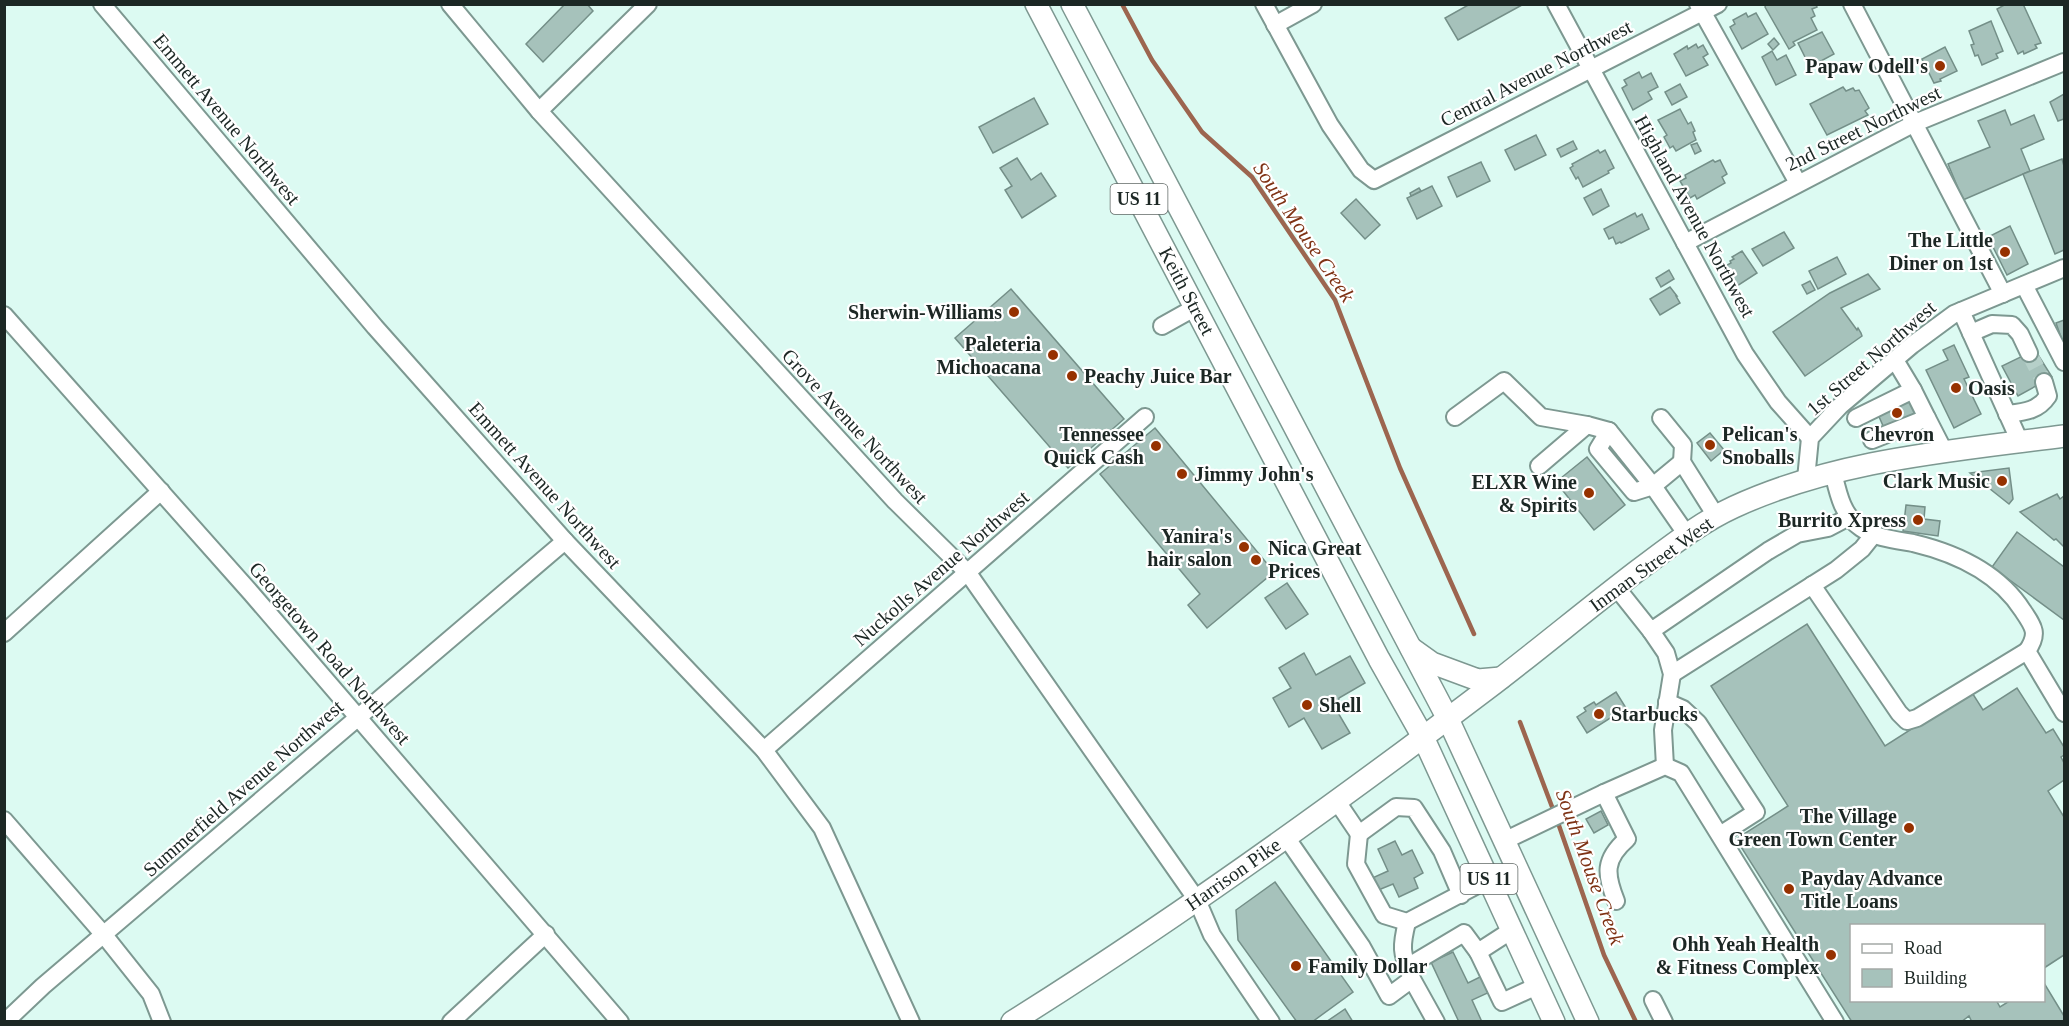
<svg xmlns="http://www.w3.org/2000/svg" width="2069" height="1026" font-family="Georgia,serif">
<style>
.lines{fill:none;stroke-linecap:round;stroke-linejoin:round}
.stream{stroke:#9c654f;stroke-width:4.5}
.building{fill:#a6c2bb;stroke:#748f88;stroke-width:1.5}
.minor-tunnel{stroke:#b6d0c9;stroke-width:16;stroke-dasharray:16 8;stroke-linecap:butt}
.minor-casing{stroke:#7d9891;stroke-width:20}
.major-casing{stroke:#7d9891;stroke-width:24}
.minor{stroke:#fff;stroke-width:16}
.major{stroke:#fff;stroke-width:21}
.poi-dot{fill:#963100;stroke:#fff;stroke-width:2}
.labels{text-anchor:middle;stroke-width:4.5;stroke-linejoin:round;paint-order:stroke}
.shield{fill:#fff;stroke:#606866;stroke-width:1.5}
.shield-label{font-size:18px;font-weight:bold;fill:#1c2724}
.poi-label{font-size:20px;font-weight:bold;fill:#1c2724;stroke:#fff;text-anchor:end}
.street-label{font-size:20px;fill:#1c2724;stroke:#fff}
.water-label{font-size:21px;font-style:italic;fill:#7e3214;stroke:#fff}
</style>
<rect width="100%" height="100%" fill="#dcfaf2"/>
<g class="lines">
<!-- stream -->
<g class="stream">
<polyline points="1122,4 1152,60 1202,132 1252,177 1335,300 1400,468 1474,634"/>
<polyline points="1520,722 1554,812"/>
<polyline points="1557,820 1604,955 1636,1022"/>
</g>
</g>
<!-- building -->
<g class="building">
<polygon points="565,4 587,4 593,11 543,62 526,44"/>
<polygon points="1470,4 1522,4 1522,5 1458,40 1445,18"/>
<polygon points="1766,4 1816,4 1817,7 1812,9 1815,16 1811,18 1817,30 1793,42 1795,45 1789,49 1765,7"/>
<polygon points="2006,4 2023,4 2041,43 2035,45 2037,48 2024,54 2023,51 2018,54 1997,9"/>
<polygon points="1746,13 1748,17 1756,13 1768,34 1742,49 1730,27 1735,24 1733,20"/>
<polygon points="1991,21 2003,51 1996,54 1998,58 1982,65 1978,55 1975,56 1971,45 1974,44 1969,31"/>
<polygon points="1822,32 1834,54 1810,67 1798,43"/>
<polygon points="1774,38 1779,44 1773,50 1768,44"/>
<polygon points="1696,44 1698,48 1703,45 1708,54 1703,57 1708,65 1686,76 1674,54 1687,46 1688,49"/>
<polygon points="1945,47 1957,71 1940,79 1941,81 1934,83 1922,59"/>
<polygon points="1772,51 1777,60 1786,55 1796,75 1776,85 1762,57"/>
<polygon points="1639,72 1642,78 1651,73 1658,87 1648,92 1652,99 1633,110 1622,88 1627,85 1624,80"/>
<polygon points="1680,84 1687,97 1672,105 1665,92"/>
<polygon points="1843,87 1846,91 1853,88 1855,91 1859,90 1869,108 1865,111 1868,115 1827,135 1810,104"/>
<polygon points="2064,94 2064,119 2058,121 2050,102"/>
<polygon points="1034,98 1048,124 993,153 979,127"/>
<polygon points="1680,109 1688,124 1691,122 1695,131 1693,132 1696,140 1676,151 1673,146 1670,148 1664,137 1667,135 1658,120"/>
<polygon points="2005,110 2011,125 2034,115 2044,139 2021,149 2030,171 1963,200 1948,164 1990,147 1978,121"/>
<polygon points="1536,135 1546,155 1515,170 1505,150"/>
<polygon points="1573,141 1577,149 1561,157 1557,149"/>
<polygon points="1697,143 1701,151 1695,154 1691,145"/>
<polygon points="1598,150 1600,153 1605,150 1614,168 1608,171 1609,173 1583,187 1578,177 1576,179 1570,168 1573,166 1572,164"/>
<polygon points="1017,158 1031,180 1041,173 1056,196 1022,218 1005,190 1012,186 1000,168"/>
<polygon points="2062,159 2064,166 2064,250 2055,254 2023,174"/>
<polygon points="1713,160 1715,162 1720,160 1727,174 1722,177 1725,183 1697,199 1695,195 1690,198 1680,181 1686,178 1685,175"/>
<polygon points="1481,162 1490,181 1457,197 1448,177"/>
<polygon points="1432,186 1442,206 1417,219 1407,198"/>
<polygon points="1419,188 1421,191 1411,196 1410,193"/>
<polygon points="1601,189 1609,206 1593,215 1584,198"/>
<polygon points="1356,199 1380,225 1365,239 1341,213"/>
<polygon points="1635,213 1637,217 1642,214 1649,229 1621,243 1620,242 1616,244 1613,237 1609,239 1604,229"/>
<polygon points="2010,226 2028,264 2007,275 1988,237"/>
<polygon points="1784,232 1794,248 1763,266 1752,249"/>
<polygon points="1742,251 1757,273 1734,288 1722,268 1731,263 1730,261 1734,259 1732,257"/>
<polygon points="1837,257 1846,274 1818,289 1809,271"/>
<polygon points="1669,270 1674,279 1661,287 1656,278"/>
<polygon points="1868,274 1880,289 1841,308 1857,330 1858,328 1861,333 1862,336 1805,376 1773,332 1830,293"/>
<polygon points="1810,281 1815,290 1807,294 1802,285"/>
<polygon points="1670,287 1677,296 1676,296 1680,303 1660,315 1650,299"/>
<polygon points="1011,289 1124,419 1068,468 955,338"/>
<polygon points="2064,320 2064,343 2063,343 2056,323"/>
<polygon points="1954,345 1969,377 1964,379 1981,414 1954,428 1926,370 1948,360 1943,350"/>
<polygon points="2035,350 2052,377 2018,396 2002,366"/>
<polygon points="1909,397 1916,413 1884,428 1877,412"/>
<polygon points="1155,428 1274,572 1207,628 1188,605 1200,594 1100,474"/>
<polygon points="1710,433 1724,450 1711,461 1697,443"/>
<polygon points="1587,457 1625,505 1594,530 1556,482"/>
<polygon points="2009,468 2013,499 2009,504 1970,473"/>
<polygon points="2057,494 2060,499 2064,496 2064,547 2056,539 2054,540 2020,512"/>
<polygon points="1906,505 1925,507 1924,519 1940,521 1938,536 1903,531"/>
<polygon points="2017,532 2064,567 2064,620 1992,567"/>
<polygon points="1287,583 1308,614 1286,629 1265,598"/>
<polygon points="1807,624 1885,746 1971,691 1983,710 2017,688 2046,733 2053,729 2064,747 2064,755 2061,757 2064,763 2064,780 2048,791 2064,817 2064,955 2044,968 2044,926 1852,926 1852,1000 1996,1000 2000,1007 2011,1000 2044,1000 2044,983 2064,1016 2064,1022 1972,1022 1969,1016 1961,1022 1852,1022 1736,839 1788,806 1711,686"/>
<polygon points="1304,653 1316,675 1350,656 1365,683 1339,698 1337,711 1350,733 1322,749 1304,718 1289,727 1273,698 1291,688 1279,668"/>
<polygon points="1616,692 1626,708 1587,733 1577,717 1586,711 1584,708 1594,702 1596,705"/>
<polygon points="1601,811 1608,825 1594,833 1586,819"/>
<polygon points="1395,841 1402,855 1412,850 1423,873 1414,878 1418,888 1399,897 1393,884 1376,891 1370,879 1388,871 1378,849"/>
<polygon points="1275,882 1353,992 1312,1022 1297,1022 1238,940 1236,910"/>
<polygon points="1453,952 1468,983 1484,975 1492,991 1472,1000 1482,1022 1459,1022 1431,962"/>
<polygon points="1345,1009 1353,1022 1326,1022"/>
</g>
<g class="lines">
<!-- minor-tunnel -->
<polyline class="minor-tunnel" points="2029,353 2044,382"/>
<defs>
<g id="minor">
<polyline points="102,4 375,327 565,541 764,750 822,828 911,1022"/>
<polyline points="450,4 539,111 895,501 968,573 1197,900 1212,935 1271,1022"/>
<polyline points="1264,4 1330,125 1361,170 1374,180 1718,4"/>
<polyline points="1556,4 1745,354 1778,402 1810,438"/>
<polyline points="1698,4 1798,183"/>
<polyline points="1852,4 2003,294"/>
<polyline points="1275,25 1313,4"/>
<polyline points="539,111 648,4"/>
<polyline points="1685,243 1915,123 2064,62"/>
<polyline points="2024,285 2064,362"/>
<polyline points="1961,311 2020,442"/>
<polyline points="4,315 251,593 620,1022"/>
<polyline points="1162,326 1196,307"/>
<polyline points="1971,333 1992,324 2012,325 2020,334 2029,353"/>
<polyline points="1895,360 1913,390"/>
<path d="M2007 414C2024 412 2038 411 2048 396L2044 382"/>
<polyline points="1455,417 1504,381 1541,417 1587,425"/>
<polyline points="1661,418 1683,445 1682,462"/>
<polyline points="1856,418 1913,390 1927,418"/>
<polyline points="1609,431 1598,449 1634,492 1653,486 1682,462 1716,516"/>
<polyline points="1872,440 1927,418 1945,453"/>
<polyline points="1539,466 1587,425 1609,431 1653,486 1687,535"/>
<path d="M1833 472C1838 493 1842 515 1861 528 1875 538 1896 540 1913 543 1955 553 1999 573 2023 611 2034 627 2039 634 2027 651L2064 713"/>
<polyline points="1806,479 1810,438 1840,406 1912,345 1954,314 2064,268"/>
<polyline points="1812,585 1899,713 1907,721 1917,718 2027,651"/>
<polyline points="1616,587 1651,631 1768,551 1797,534 1828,528 1849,517"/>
<polyline points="1651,631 1666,653 1672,674 1663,730 1665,766"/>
<polyline points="4,633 161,491"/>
<polyline points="1672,674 1836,570 1862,549 1874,534"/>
<polyline points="1667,702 1683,709 1698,723 1756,812 1720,835"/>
<polyline points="764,750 1145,417"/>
<polyline points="1336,800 1359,834 1396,807 1414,808 1442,851 1461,895"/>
<polyline points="4,820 104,935 151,994 162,1022"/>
<polyline points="1359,834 1356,864 1384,915 1407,922 1489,879"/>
<polyline points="1286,837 1362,947 1389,996 1412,979 1436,1022"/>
<polyline points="1504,841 1604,793"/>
<path d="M1616 901C1605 874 1604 859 1627 839L1604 793 1665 766 1681 773 1686 781 1835 1022"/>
<path d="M1407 922C1401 946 1401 953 1411 976"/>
<polyline points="1478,952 1502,1002 1537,986"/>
<polyline points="1407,967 1464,933 1478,952 1512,930"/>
<polyline points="1653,1000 1664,1022"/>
<polyline points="5,1022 43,986 565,541"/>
<polyline points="451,1022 546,934"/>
</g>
<g id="major">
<polyline points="1036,4 1379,659 1423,737 1554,1022"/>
<polyline points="1072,4 1448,719 1588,1022"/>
<polyline points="1411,648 1432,663 1478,680 1501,678"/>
<path d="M1012 1022C1176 919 1333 806 1487 689 1537 651 1586 610 1637 571 1668 548 1699 523 1734 507 1838 459 1953 451 2064 436"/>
</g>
</defs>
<!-- minor casing -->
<use href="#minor" class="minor-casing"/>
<!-- major casing -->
<use href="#major" class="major-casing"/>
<!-- minor -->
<use href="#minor" class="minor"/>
<!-- major -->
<use href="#major" class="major"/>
</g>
<!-- markers -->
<g class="poi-dot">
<circle cx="1940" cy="66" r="6"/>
<circle cx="2005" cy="252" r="6"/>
<circle cx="1014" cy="312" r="6"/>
<circle cx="1053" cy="355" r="6"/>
<circle cx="1072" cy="376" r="6"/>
<circle cx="1956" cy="388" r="6"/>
<circle cx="1897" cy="413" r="6"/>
<circle cx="1710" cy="445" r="6"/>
<circle cx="1156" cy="446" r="6"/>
<circle cx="1182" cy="474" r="6"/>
<circle cx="2002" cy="481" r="6"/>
<circle cx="1589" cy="493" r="6"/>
<circle cx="1918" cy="520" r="6"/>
<circle cx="1244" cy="547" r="6"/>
<circle cx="1256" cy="560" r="6"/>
<circle cx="1307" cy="705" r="6"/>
<circle cx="1599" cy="714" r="6"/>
<circle cx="1909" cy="828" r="6"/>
<circle cx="1789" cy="889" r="6"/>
<circle cx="1831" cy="955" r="6"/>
<circle cx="1296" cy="966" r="6"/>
</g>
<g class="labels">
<!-- shield labels -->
<g class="shield">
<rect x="1110.5" y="184" width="57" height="30" rx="4.5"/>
<rect x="1460.5" y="864" width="57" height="30" rx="4.5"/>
</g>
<g class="shield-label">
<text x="1139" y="205">US 11</text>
<text x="1489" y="885">US 11</text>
</g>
<!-- poi labels -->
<g class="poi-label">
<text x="1928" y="73">Papaw Odell's</text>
<text x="1993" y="247">The Little<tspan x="1993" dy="23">Diner on 1st</tspan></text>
<text x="1002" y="319">Sherwin-Williams</text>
<text x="1041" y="351">Paleteria<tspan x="1041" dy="23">Michoacana</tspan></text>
<text x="1084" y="383" text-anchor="start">Peachy Juice Bar</text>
<text x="1968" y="395" text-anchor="start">Oasis</text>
<text x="1144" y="441">Tennessee<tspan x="1144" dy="23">Quick Cash</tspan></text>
<text x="1722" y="441" text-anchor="start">Pelican's<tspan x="1722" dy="23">Snoballs</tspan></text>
<text x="1897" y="441" text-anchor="middle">Chevron</text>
<text x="1194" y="481" text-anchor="start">Jimmy John's</text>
<text x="1990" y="488">Clark Music</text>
<text x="1577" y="489">ELXR Wine<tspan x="1577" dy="23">&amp; Spirits</tspan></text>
<text x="1906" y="527">Burrito Xpress</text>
<text x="1232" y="543">Yanira's<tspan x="1232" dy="23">hair salon</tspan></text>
<text x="1268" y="555" text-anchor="start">Nica Great<tspan x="1268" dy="23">Prices</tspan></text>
<text x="1319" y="712" text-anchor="start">Shell</text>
<text x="1611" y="721" text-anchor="start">Starbucks</text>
<text x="1897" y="823">The Village<tspan x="1897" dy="23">Green Town Center</tspan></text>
<text x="1801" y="885" text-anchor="start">Payday Advance<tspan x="1801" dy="23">Title Loans</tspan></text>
<text x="1819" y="951">Ohh Yeah Health<tspan x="1819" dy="23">&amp; Fitness Complex</tspan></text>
<text x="1308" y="973" text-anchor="start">Family Dollar</text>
</g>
<!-- street labels -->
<g class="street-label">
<text transform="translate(1536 73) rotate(-27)" y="7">Central Avenue Northwest</text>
<text transform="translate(227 119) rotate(50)" y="7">Emmett Avenue Northwest</text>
<text transform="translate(1863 128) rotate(-26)" y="7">2nd Street Northwest</text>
<text transform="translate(1695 216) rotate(61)" y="7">Highland Avenue Northwest</text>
<text transform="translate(1187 291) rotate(62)" y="7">Keith Street</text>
<text transform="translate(1871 358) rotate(-41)" y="7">1st Street Northwest</text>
<text transform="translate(855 426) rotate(47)" y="7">Grove Avenue Northwest</text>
<text transform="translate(545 485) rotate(48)" y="7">Emmett Avenue Northwest</text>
<text transform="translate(1651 564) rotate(-36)" y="7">Inman Street West</text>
<text transform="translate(941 568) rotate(-41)" y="7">Nuckolls Avenue Northwest</text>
<text transform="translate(330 653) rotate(49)" y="7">Georgetown Road Northwest</text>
<text transform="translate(243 788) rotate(-41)" y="7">Summerfield Avenue Northwest</text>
<text transform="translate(1233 874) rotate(-35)" y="7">Harrison Pike</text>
</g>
<!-- water labels -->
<g class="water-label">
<text transform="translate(1304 232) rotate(56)" y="7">South Mouse Creek</text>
<text transform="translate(1590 867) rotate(70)" y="7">South Mouse Creek</text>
</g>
</g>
<!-- border -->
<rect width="2069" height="1026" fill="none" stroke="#1c2724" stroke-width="12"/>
<!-- legend -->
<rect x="1850" y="924" width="195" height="78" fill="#ffffff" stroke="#a4a9a7" stroke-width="1.5"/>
<rect x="1862" y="944" width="30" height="9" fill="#ffffff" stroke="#a4a9a7" stroke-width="1.5"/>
<text x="1904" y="954" font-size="18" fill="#1c2724">Road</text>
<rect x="1862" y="969" width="30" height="18" fill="#a6c2bb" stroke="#a4a9a7" stroke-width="1.5"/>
<text x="1904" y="984" font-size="18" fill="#1c2724">Building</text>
</svg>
